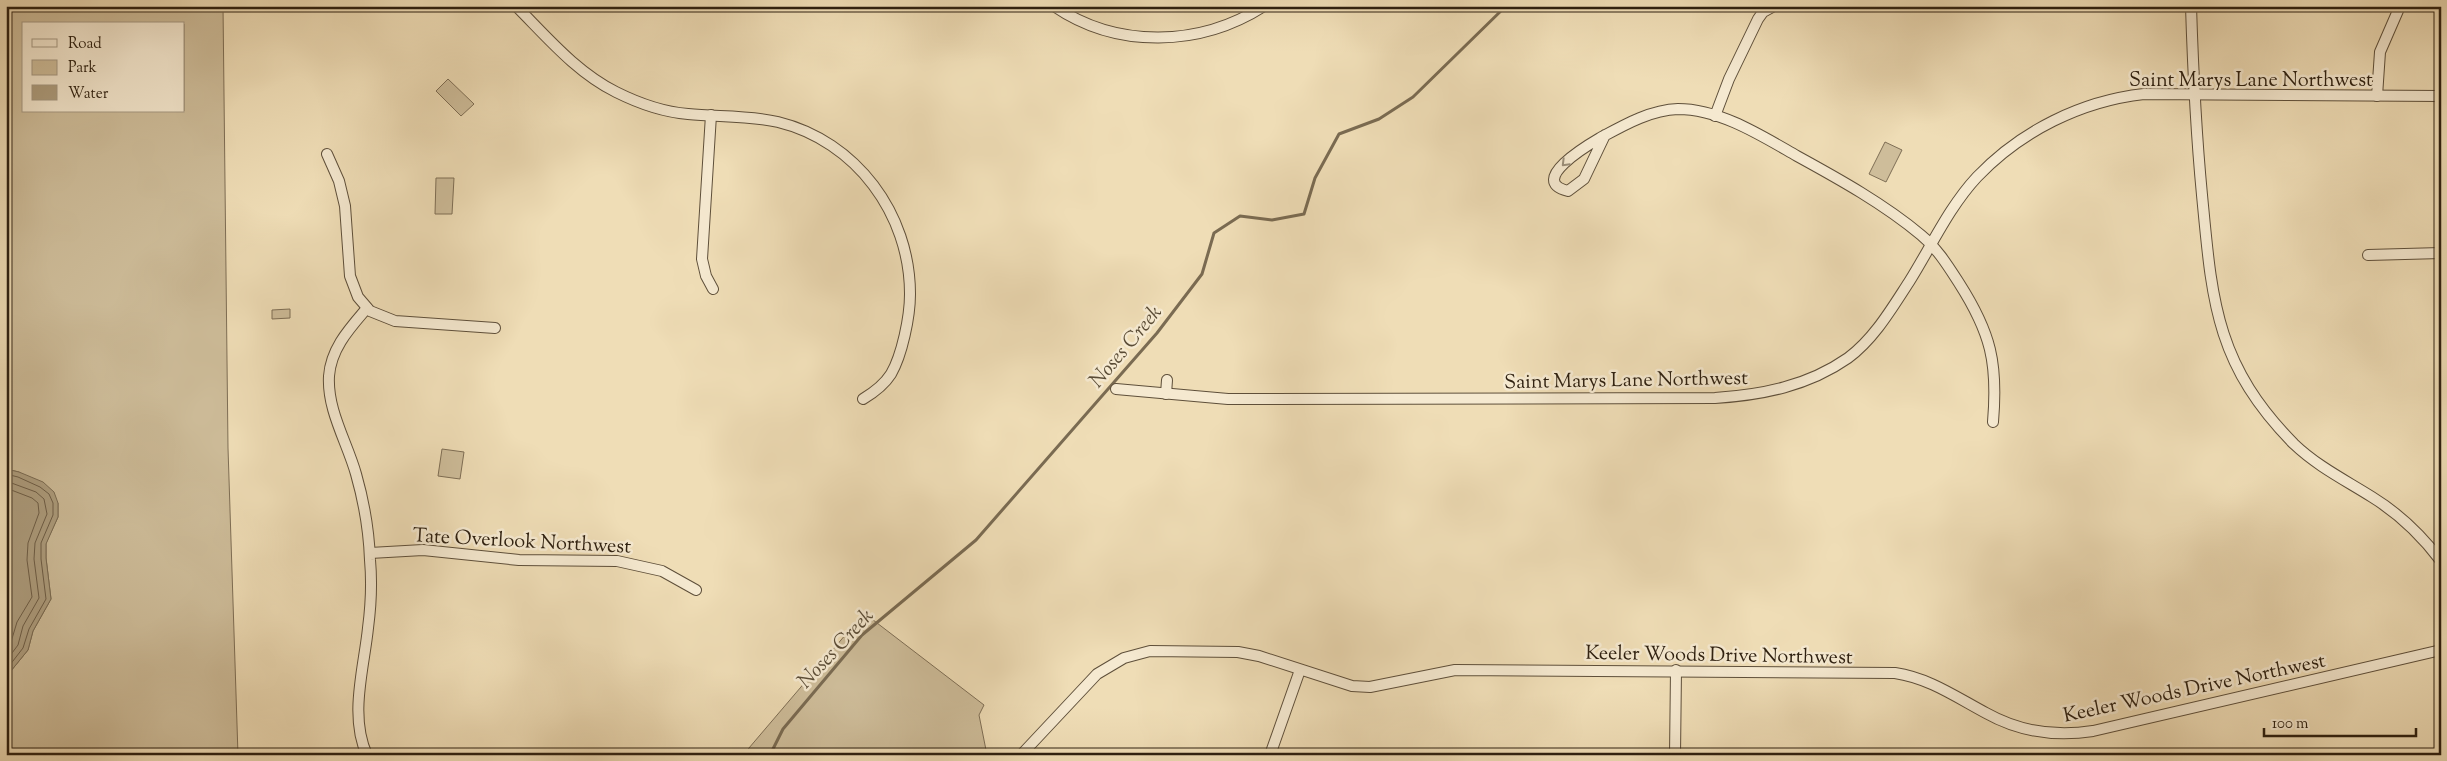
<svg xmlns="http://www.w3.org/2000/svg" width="2447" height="761" font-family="'Sorts Mill Goudy',serif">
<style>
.green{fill:#cebd9a;stroke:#7e6e55;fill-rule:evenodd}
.water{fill:#ad9d7e;stroke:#7a6b52}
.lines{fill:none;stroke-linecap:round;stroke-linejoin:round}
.shore{stroke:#6e5e47;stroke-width:1}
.stream{stroke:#7a6b52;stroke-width:3}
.minor-casing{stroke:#5e4f3a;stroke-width:12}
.minor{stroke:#f5e9d0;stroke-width:10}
.oneway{stroke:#9b8f7a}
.labels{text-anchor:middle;stroke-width:5;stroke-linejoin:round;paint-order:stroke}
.street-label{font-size:20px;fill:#2e2010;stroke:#f5e9d0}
.water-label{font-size:21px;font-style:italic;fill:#5a4c36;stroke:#f5e9d0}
</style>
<rect width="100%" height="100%" fill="#efddb6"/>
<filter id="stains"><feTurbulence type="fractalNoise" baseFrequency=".004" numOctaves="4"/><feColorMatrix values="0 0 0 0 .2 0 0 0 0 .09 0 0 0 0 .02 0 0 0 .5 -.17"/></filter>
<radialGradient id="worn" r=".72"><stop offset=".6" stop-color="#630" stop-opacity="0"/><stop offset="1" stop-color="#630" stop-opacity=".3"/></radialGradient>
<!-- green -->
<g class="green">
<path d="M6 6H223L228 448 238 755H6V677L28 650 33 631 51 599 46 558V543L58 517V503L19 472 6 469ZM24 24H184V111H24Z"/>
<polygon points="448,79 474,104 461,116 436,91"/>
<polygon points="1885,142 1902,150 1886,182 1869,174"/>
<polygon points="436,178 454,178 452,214 435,214"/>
<polygon points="290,309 290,318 272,319 272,310"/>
<polygon points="442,449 464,452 460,479 438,476"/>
<polygon points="864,613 984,705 979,715 987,755 743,755"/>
</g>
<!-- water -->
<polygon class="water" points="6,469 19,472 43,482 54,492 58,503 58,517 46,544 46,558 51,599 33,631 28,650 6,677"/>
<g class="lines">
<!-- shore -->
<g class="shore">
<polyline points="6,474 18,477 40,487 49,494 53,503 53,515 41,543 41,559 46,599 29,629 23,648 6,670"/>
<polyline points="6,481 36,492 44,499 47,514 35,543 34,559 39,598 23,626 18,645 6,661"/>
<polyline points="6,488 32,498 38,503 39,513 28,543 27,560 32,597 17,622 11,642 6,648"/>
</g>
<!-- stream -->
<polyline class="stream" points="770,755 783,729 862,635 976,540 1157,333 1202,274 1214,233 1240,216 1272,220 1304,214 1315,178 1339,134 1379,119 1413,97 1506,6"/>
<defs>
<g id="minor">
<path d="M516 6C547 37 576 72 616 92 638 103 663 112 688 114 717 117 748 115 778 122 856 141 910 214 910 294 910 317 902 355 891 374 884 385 873 393 863 399"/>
<path d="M1054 6C1117 49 1200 47 1264 6"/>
<path d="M2191 6C2193 70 2196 132 2202 195 2212 300 2215 364 2294 444 2317 466 2345 480 2372 497 2398 513 2422 536 2441 561"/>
<polyline points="2377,96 2380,52 2400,6"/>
<polyline points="711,115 702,259 706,276 713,289"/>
<polyline points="1715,116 1729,79 1758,19 1763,12 1774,6"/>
<path d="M1605 135 1584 179 1568 191C1527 181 1588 145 1600 138 1624 125 1650 110 1678 109 1720 109 1762 136 1797 156 1839 179 1884 204 1921 235 1937 248 1948 266 1959 283 1991 333 1998 363 1993 422"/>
<polyline points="327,154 339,181 345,206 350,276 358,297 370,311 395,321 495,328"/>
<polyline points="2368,255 2441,253"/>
<path d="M1116 389 1228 399 1715 398C1762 395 1808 386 1848 358 1874 339 1892 308 1909 282 1931 247 1949 207 1977 177 2021 131 2081 101 2144 94L2441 96"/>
<polyline points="1166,394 1167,380"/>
<polyline points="370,553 423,550 519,560 617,561 662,571 696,590"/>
<path d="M367 755C349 716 364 668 368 628 371 605 372 582 370 560 369 531 364 502 356 474 347 442 327 410 329 376 331 348 350 328 367 308"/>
<path d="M1021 755 1097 674 1124 658 1150 651 1238 652 1259 656 1352 686 1370 687 1455 670 1895 673C1929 678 1956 697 1986 713 2020 732 2055 737 2093 731L2441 650"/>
<polyline points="1270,755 1300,670"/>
<polyline points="1675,755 1676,670"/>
</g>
</defs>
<!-- minor casing -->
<use href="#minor" class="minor-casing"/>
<!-- minor -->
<use href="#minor" class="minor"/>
</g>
<!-- one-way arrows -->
<defs><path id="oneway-chevron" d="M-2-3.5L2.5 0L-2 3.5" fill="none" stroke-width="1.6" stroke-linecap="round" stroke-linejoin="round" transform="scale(1.25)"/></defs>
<use class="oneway" href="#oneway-chevron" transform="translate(1565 163) rotate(135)"/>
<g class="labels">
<!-- street labels -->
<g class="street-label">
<text x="2251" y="86">Saint Marys Lane Northwest</text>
<text transform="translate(1626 379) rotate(-1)" y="7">Saint Marys Lane Northwest</text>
<text transform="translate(522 540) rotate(3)" y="7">Tate Overlook Northwest</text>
<text transform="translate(1719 654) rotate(1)" y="7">Keeler Woods Drive Northwest</text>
<text transform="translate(2194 687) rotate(-12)" y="7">Keeler Woods Drive Northwest</text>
</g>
<!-- water labels -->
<g class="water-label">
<text transform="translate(1125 346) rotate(-50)" y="7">Noses Creek</text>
<text transform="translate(835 648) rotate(-47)" y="7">Noses Creek</text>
</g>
</g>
<!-- margin -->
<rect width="2447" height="761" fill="none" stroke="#efddb6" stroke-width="25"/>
<rect x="8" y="8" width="2432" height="746" fill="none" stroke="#2e2010" stroke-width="2.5"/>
<rect x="12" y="12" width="2422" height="736" fill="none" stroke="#2e2010"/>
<!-- legend -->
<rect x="22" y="22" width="162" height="90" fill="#f5e9d0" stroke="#a59983"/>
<rect x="32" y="39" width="25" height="8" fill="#f5e9d0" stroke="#a59983"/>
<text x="68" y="48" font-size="15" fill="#2e2010">Road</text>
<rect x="32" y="60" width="25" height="15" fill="#cebd9a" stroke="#a59983"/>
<text x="68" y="72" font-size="15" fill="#2e2010">Park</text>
<rect x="32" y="85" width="25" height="15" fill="#ad9d7e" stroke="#a59983"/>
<text x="68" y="98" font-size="15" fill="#2e2010">Water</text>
<!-- scale -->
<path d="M2264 728v8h152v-8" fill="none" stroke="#2e2010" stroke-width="2.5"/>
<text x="2272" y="728" font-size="15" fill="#2e2010" stroke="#f5e9d0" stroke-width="4" paint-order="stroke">100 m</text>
<rect width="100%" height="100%" filter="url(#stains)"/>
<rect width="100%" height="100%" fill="url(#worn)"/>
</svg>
